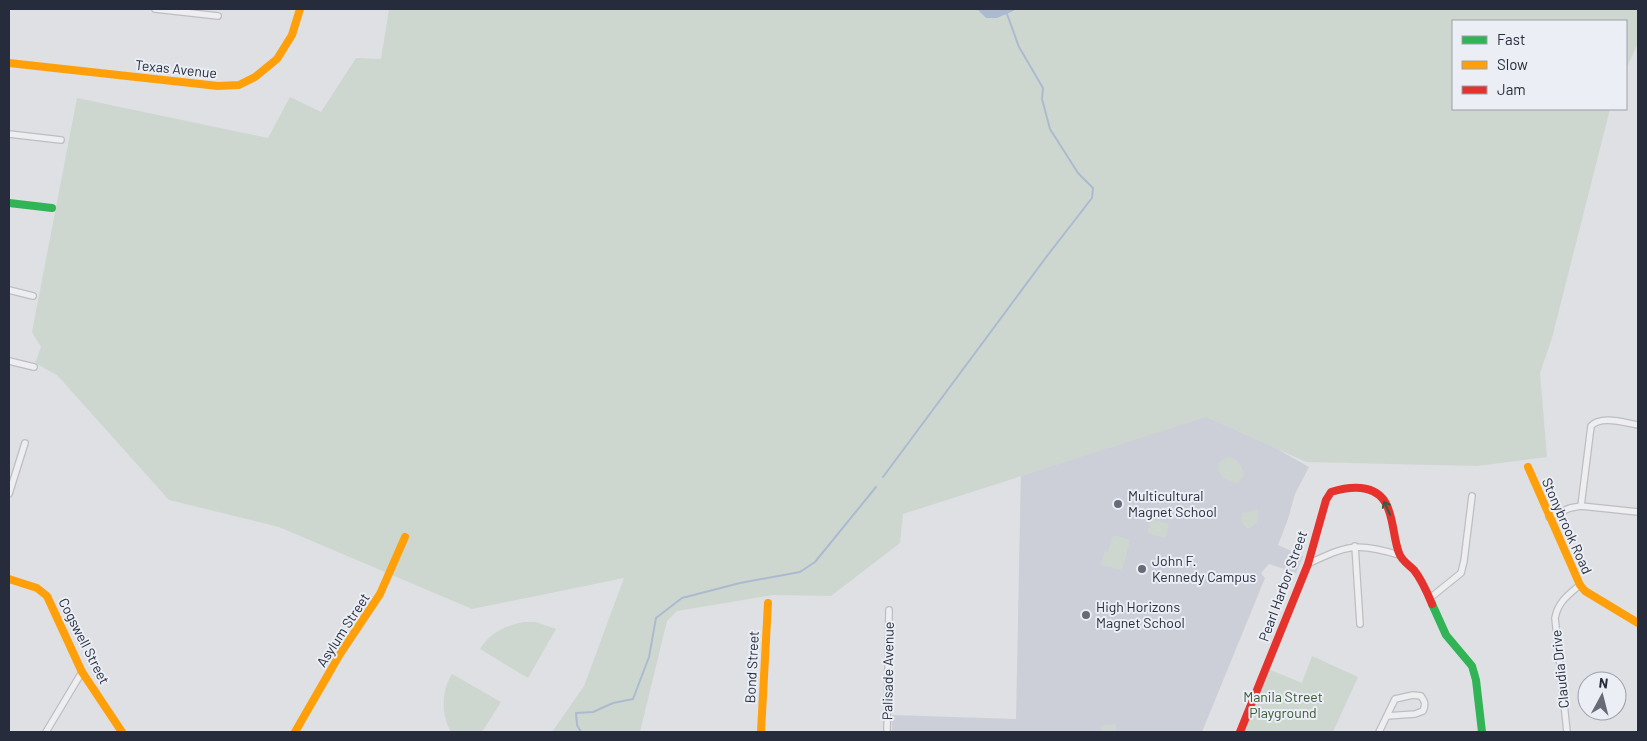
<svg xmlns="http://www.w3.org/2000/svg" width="1647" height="741" font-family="Barlow,sans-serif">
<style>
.built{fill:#cccfd7}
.green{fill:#ced7cf}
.water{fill:#acbad0}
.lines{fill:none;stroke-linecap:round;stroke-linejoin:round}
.stream{stroke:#acbad0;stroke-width:2}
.street-casing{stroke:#bdbec2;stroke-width:8}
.street{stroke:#eeeef1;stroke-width:5.5}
.fast{stroke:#30b455;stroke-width:8}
.slow{stroke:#ff9f0a;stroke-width:8}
.jam{stroke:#e5322d;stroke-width:8}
.oneway{stroke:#2a6246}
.poi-dot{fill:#666b77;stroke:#ebeef4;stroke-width:2}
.labels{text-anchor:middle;stroke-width:4;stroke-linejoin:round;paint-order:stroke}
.street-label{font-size:14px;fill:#262c3c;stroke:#ebeef4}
.poi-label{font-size:14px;fill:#262c3c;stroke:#ebeef4;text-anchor:start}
.park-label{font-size:14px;fill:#375833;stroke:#ebeef4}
</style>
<rect width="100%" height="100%" fill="#dee0e4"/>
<!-- built -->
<polygon class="built" points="1210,411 1309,467 1295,494 1288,519 1278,545 1303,556 1296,573 1269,564 1261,573 1265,578 1202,732 892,732 892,715 1016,719 1021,470"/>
<!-- green -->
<g class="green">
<polygon points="389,9 977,9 986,18 1015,11 1018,9 1638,9 1638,43 1626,69 1626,21 1453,21 1453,109 1610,109 1552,338 1540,373 1547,457 1477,466 1306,462 1206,417 903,514 900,543 831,596 773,595 677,611 667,621 640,732 552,732 584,686 624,578 472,609 279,527 169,500 57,375 35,363 41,347 32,332 77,98 268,138 290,97 321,112 356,58 381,59"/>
<path d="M1228 457C1238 458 1241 466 1244 474L1241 480 1238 483C1221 482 1208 464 1228 457Z"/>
<path d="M1257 509C1260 517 1257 526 1248 529 1243 526 1239 518 1243 512L1245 513Z"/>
<polygon points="1151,519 1169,524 1166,536 1164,538 1147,533"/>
<polygon points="1113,535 1130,540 1122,570 1101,565 1105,551 1108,552"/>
<path d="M523 622H536L556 629 528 678 480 649C491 632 505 626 523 622Z"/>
<polygon points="1312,656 1358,677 1333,732 1243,732 1268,669 1302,683"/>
<path d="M452 674 501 702 482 732H451C441 715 441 691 452 674Z"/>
<polygon points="1116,724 1116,731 1101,732 1101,726"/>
</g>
<!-- water -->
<polygon class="water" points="970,9 969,9 1018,9 997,18 986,18 977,9"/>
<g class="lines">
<!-- stream -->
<g class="stream">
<polyline points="883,477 1047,256 1092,198 1093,188 1078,173 1050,129 1042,99 1043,88 1019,47 1007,14"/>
<polyline points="581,732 577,725 576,713 593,712 613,703 633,699 649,657 656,618 682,598 740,583 800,572 815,562 876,487"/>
</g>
<defs>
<g id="street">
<polyline points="155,9 218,16"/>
<polyline points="9,134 61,140"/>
<polyline points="9,290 33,296"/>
<polyline points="9,361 34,367"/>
<polyline points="9,494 25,443"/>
<path d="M1581 506 1591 426C1601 415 1625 423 1638 425"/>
<polyline points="1549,517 1570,508 1581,506 1638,512"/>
<polyline points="1355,546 1360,624"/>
<path d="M1308 564C1347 545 1358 542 1399 555"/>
<polyline points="1430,598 1461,573 1464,561 1472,496"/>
<polyline points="46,732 82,672"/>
<polyline points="887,732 889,610"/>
<path d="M1379 732 1395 699 1413 695 1421 696C1425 702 1426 704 1423 711L1415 714 1387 716"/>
<path d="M1567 732 1555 618C1558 602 1568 595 1580 585"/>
</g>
</defs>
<!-- street casing -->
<use href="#street" class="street-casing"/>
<!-- street -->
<use href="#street" class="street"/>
<!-- fast -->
<g class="fast">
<polyline points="9,203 52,208"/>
<polyline points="1432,604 1446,635 1472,666 1476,680 1482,732"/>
</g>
<!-- slow -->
<g class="slow">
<polyline points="9,63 218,86 239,85 255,77 277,59 292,35 300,9"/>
<polyline points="1528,467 1580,585 1585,591 1638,623"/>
<polyline points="9,579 37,588 47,596 82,672 122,732"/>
<polyline points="295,732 340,654 380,594 405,537"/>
<polyline points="761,732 768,603"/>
</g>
<!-- jam -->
<path class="jam" d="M1240 732 1308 564 1326 500 1331 492C1354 485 1381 484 1389 511 1394 525 1394 540 1399 553 1401 560 1409 565 1414 570 1422 580 1427 592 1432 604"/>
</g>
<!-- one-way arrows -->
<defs><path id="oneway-shaft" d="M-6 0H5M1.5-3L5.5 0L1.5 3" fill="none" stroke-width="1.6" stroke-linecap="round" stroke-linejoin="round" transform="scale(1.25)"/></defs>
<use class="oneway" href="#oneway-shaft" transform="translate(1387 508) rotate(-115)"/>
<!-- markers -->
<g class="poi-dot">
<circle cx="1118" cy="504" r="5"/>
<circle cx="1142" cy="569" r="5"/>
<circle cx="1086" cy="615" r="5"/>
</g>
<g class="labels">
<!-- street labels -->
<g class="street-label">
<text transform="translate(176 69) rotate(6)" y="5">Texas Avenue</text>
<text transform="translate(1567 526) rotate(66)" y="5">Stonybrook Road</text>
<text transform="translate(1283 586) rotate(-70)" y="5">Pearl Harbor Street</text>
<text transform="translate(343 630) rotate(-57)" y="5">Asylum Street</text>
<text transform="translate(84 641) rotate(63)" y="5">Cogswell Street</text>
<text transform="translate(752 667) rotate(-87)" y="5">Bond Street</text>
<text transform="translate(1560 669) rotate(-96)" y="5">Claudia Drive</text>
<text transform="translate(888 671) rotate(-89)" y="5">Palisade Avenue</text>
</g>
<!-- poi labels -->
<g class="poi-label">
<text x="1128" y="501">Multicultural<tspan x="1128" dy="16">Magnet School</tspan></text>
<text x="1152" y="566">John F.<tspan x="1152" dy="16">Kennedy Campus</tspan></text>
<text x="1096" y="612">High Horizons<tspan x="1096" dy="16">Magnet School</tspan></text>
</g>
<!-- park labels -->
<g class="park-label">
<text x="1283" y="702">Manila Street<tspan x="1283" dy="16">Playground</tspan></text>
</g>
</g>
<!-- border -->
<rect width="1647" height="741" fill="none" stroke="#262c3c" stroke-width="20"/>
<!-- legend -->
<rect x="1452" y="20" width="175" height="90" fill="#ebeef4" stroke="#9ca0aa"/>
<rect x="1462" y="36" width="25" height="8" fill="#30b455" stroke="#9ca0aa"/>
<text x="1497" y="45" font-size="15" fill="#262c3c">Fast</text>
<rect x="1462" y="61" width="25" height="8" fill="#ff9f0a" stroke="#9ca0aa"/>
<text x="1497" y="70" font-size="15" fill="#262c3c">Slow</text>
<rect x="1462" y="86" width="25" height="8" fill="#e5322d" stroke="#9ca0aa"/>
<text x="1497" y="95" font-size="15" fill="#262c3c">Jam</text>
<!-- north arrow -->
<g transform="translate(1602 696) rotate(7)"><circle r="24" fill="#ebeef4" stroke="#9ca0aa"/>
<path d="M0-4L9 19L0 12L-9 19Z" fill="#666b77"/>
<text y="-8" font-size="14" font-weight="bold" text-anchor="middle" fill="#262c3c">N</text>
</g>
</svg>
